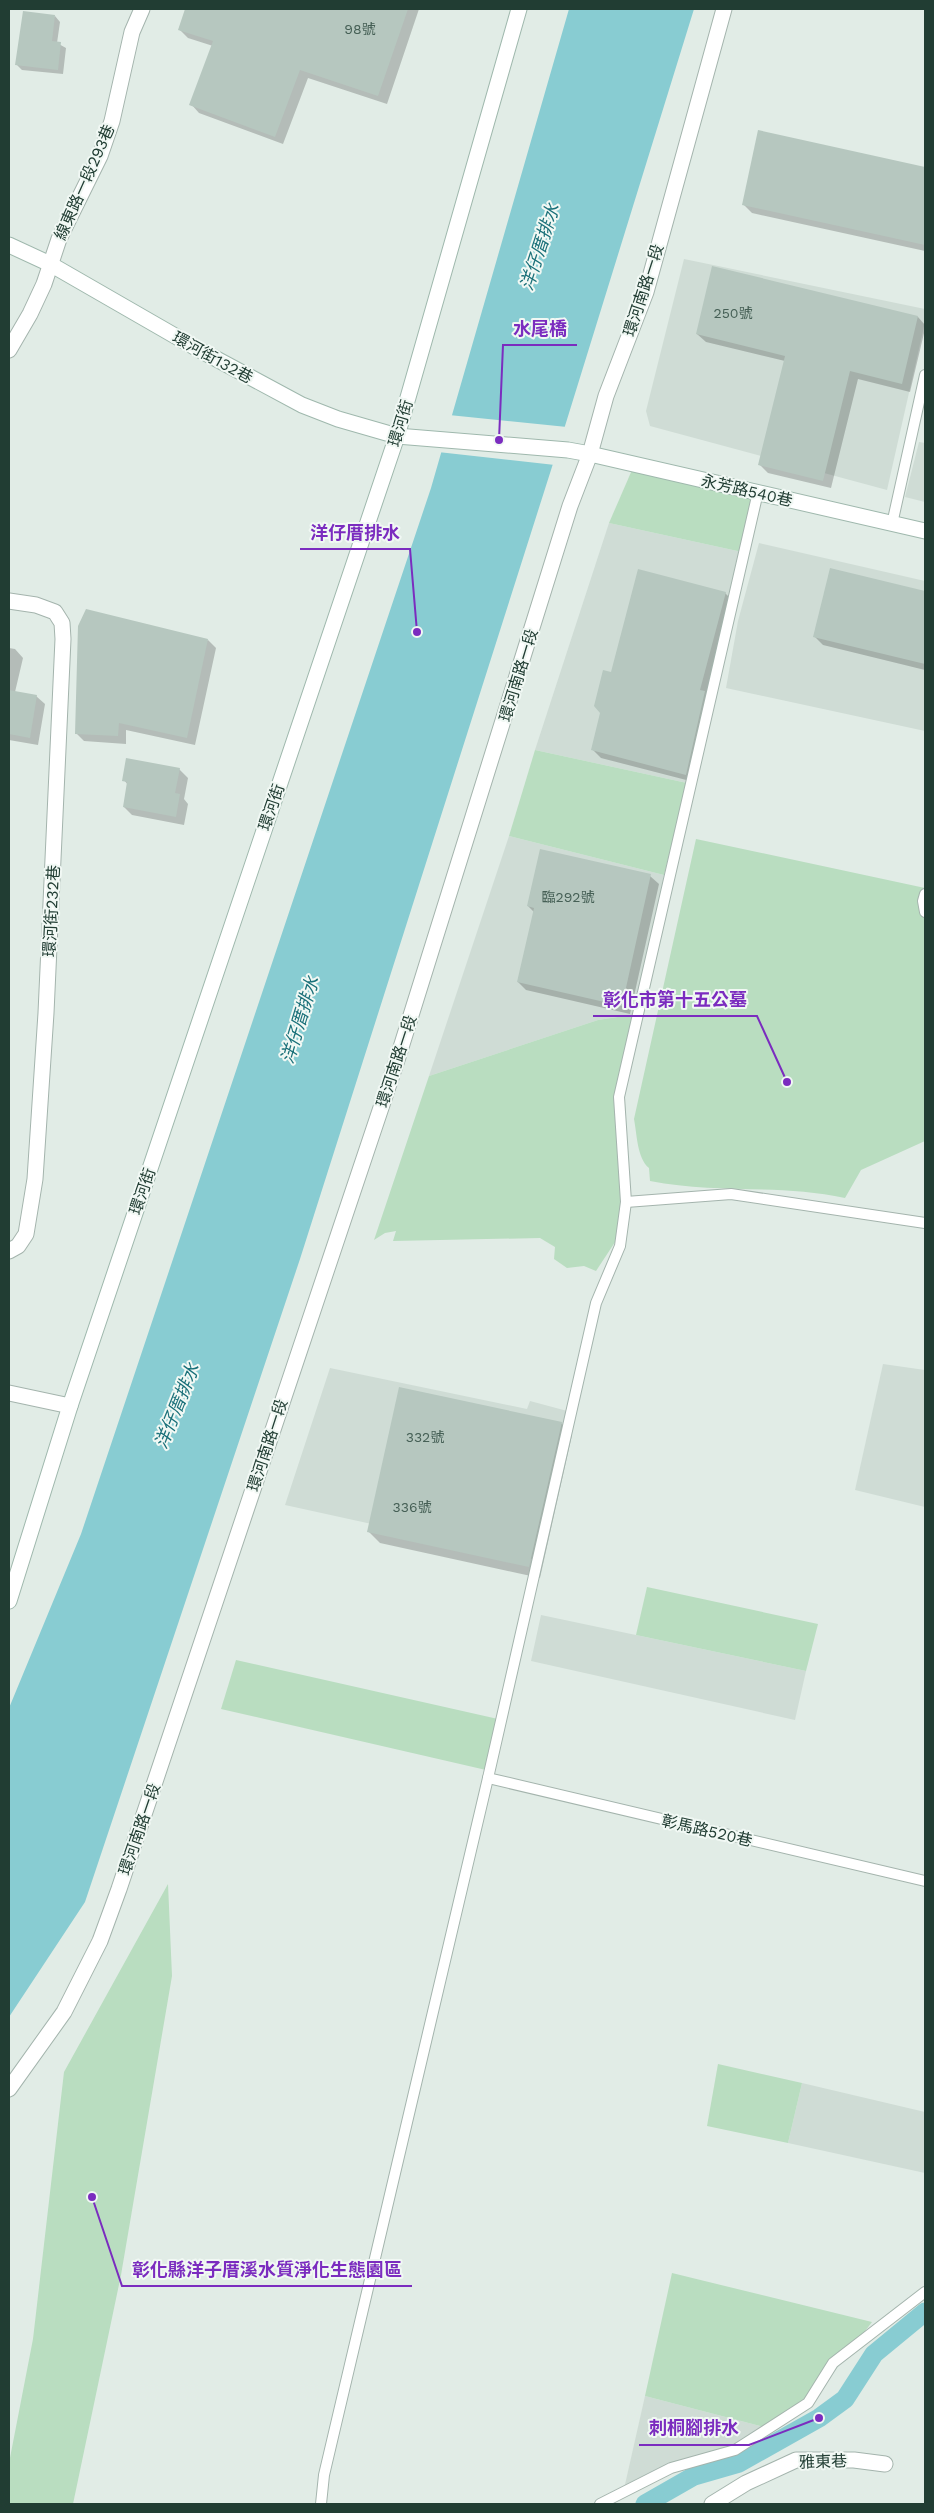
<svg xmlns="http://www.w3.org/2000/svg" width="934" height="2513" font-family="'Work Sans','Noto Sans TC',sans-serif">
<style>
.built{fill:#cfdcd5}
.green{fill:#b9ddc0}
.water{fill:#88ccd2}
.pier{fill:#e1ece6}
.shadow{fill:#0003}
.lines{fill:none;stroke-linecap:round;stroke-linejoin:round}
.canal{stroke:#88ccd2;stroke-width:19}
.building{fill:#b6c7bf}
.lane-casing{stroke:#a4b4ad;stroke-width:12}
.street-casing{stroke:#a4b4ad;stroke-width:17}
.secondary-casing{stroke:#9fb8ad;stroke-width:17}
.lane{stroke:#fff;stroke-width:10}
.street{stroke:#fff;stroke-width:15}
.secondary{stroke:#fff;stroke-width:15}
.labels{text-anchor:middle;stroke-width:4;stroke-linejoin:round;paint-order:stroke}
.number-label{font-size:14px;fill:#466056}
.street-label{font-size:16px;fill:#213d33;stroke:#f1f8f4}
.water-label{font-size:18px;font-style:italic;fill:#1a7079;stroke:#f1f8f4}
.leader{fill:none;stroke:#7b2cbf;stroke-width:2}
.callout-dot{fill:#7b2cbf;stroke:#f1f8f4;stroke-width:2}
.callout-label{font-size:18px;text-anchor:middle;font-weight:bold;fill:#7b2cbf;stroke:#f1f8f4;stroke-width:4;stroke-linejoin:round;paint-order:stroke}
</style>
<rect width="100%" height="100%" fill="#e1ece6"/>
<!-- built -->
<g class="built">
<polygon points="684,259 925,309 925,322 887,490 650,426 646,411"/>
<polygon points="919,442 925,443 925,502 905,497"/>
<polygon points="609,523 742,552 687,783 535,750"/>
<polygon points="759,543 925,581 925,731 726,688 738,621"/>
<polygon points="509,836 664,875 637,1014 598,1020 429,1076"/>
<polygon points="883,1364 925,1370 925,1507 855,1490"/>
<polygon points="330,1368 527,1409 530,1401 571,1412 536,1560 285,1505"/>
<polygon points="541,1615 806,1671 795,1720 531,1661"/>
<polygon points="802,2083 925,2112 925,2173 788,2143"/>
<polygon points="645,2396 764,2427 737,2445 624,2489"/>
</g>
<!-- green -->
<g class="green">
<polygon points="632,470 752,497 742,552 609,523"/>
<polygon points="535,750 687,783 664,875 509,836"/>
<path d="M696 839 925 888V1141L861 1170 845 1198C781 1184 715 1194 650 1181L649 1168C637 1158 637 1134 634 1119Z"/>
<polygon points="637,1014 624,1084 630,1200 623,1230 596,1271 584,1266 567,1268 554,1259 555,1247 540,1238 393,1241 396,1231 385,1233 374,1240 429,1076 598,1020"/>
<polygon points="647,1587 818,1624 806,1671 636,1635"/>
<polygon points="236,1660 498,1719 486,1770 221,1709"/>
<polygon points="168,1884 172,1976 121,2275 73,2504 9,2504 9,2463 33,2339 64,2072"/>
<polygon points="718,2064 802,2083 788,2143 707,2126"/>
<polygon points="672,2273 872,2322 820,2390 764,2427 645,2396"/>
</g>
<!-- water -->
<polygon class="water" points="569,9 694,9 565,426 300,1259 85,1902 9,2017 9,1708 81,1534 431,488"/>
<!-- pier -->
<polygon class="pier" points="449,415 567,427 555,465 438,452"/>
<!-- shadow -->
<g class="shadow">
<polygon points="186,9 419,9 387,104 308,78 283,144 199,113 191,104 213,46 188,38 179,29"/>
<polygon points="55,16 60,22 57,43 66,48 63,74 22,70 17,65"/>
<polygon points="759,132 925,168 925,251 752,213 743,204"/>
<polygon points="918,317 925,325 925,329 910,392 858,379 831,488 768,473 760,465 785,361 706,342 697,334"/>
<polygon points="831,569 925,592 925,670 823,645 814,636"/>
<polygon points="725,593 734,602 694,782 601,758 592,749"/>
<polygon points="208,640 216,648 195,745 126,730 126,744 84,741 76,733"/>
<polygon points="9,648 15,649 23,658 15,692 36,696 45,704 38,745 9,740"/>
<polygon points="179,769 188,778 184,799 188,804 184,825 132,815 124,807 128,785 124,780"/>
<polygon points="650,876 659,884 630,1014 526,990 518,982 534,912 528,906"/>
<polygon points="561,1423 572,1435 540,1578 380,1543 368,1531"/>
</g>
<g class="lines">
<!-- canal -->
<polyline class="canal" points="645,2504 694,2476 739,2463 819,2418 845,2399 874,2354 925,2312"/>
</g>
<!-- building -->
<g class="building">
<polygon points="185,9 408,9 378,96 300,70 275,137 189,105 213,41 178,30"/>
<polygon points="23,11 55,15 52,41 61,42 58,70 15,65"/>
<polygon points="758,130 925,167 925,245 742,205"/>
<polygon points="712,266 918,316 902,384 850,371 823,481 758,465 785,356 696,334"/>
<polygon points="830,568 925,591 925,664 813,637"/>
<polygon points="638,569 726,592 700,690 705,691 686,775 591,750 600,713 594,706 603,670 611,672"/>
<polygon points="86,609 208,639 187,738 119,723 118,736 75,734 78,626"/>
<polygon points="9,690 37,695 30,738 9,734"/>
<polygon points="126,758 180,768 175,793 180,794 176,817 123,807 127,782 122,781"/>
<polygon points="540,849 651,874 622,1006 517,982 534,908 527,906"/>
<polygon points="399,1387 562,1422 529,1567 367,1532"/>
</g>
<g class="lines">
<defs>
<g id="lane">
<polyline points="892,524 925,375"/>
<polyline points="925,894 923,901 925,912"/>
<polyline points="626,1202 731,1194 925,1223"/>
<polyline points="488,1778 925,1881"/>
<polyline points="321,2504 324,2475 488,1778 596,1303 620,1246 626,1202 619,1097 758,492"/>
<polyline points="600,2504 671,2468 735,2450 808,2403 833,2363 925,2292"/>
</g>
<g id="street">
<polyline points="9,350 30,314 44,284 59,239 100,156 112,121 132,32 142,9"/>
<polyline points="9,601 36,605 55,612 62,623 63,639 46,1013 35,1179 26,1234 18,1246 9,1251"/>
<polyline points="9,1393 70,1406"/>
<polyline points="9,2089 64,2012 100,1941 119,1889 398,1057 570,506 590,454 606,396 646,292 724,9"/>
<polyline points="712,2504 746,2483 796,2460 854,2460 885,2464"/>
</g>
<g id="secondary">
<polyline points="9,245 50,264 196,348 302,405 338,419 397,436 568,450 590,454 925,531"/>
<polyline points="9,1601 70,1406 397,436 519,9"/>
</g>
</defs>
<!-- lane casing -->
<use href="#lane" class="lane-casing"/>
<!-- street casing -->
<use href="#street" class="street-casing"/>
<!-- secondary casing -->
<use href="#secondary" class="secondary-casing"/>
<!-- lane -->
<use href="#lane" class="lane"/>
<!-- street -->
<use href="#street" class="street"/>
<!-- secondary -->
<use href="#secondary" class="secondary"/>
</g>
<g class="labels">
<!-- number labels -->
<g class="number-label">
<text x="360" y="34">98號</text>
<text x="733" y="318">250號</text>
<text x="568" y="902">臨292號</text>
<text x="425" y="1442">332號</text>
<text x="412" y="1512">336號</text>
</g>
<!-- street labels -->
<g class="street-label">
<text transform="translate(84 182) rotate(-66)" y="6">線東路一段293巷</text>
<text transform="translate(643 290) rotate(-72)" y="6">環河南路一段</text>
<text transform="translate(213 357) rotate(29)" y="6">環河街132巷</text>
<text transform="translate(400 423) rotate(-73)" y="6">環河街</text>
<text transform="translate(747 490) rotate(13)" y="6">永芳路540巷</text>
<text transform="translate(518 675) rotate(-73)" y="6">環河南路一段</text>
<text transform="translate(271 807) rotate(-71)" y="6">環河街</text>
<text transform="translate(51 911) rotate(-87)" y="6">環河街232巷</text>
<text transform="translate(396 1061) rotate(-72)" y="6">環河南路一段</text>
<text transform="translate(142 1191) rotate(-71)" y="6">環河街</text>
<text transform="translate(267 1445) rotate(-72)" y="6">環河南路一段</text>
<text transform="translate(139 1829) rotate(-71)" y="6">環河南路一段</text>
<text transform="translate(707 1830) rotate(13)" y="6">彰馬路520巷</text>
<text transform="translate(823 2461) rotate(-2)" y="6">雅東巷</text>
</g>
<!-- water labels -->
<g class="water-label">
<text transform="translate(540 247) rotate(-72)" y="6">洋仔厝排水</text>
<text transform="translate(300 1020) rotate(-73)" y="6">洋仔厝排水</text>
<text transform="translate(177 1406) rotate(-68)" y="6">洋仔厝排水</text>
</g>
</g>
<!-- callouts -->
<path class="leader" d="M499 440L503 345H577M417 632L410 549H300M787 1082L757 1016H593M92 2197L122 2286H412M819 2418L749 2445H639"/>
<g class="callout-dot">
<circle cx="499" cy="440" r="5"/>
<circle cx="417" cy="632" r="5"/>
<circle cx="787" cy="1082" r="5"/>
<circle cx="92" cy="2197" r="5"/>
<circle cx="819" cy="2418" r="5"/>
</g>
<g class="callout-label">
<text x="540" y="335">水尾橋</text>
<text x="355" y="539">洋仔厝排水</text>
<text x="675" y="1006">彰化市第十五公墓</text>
<text x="267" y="2276">彰化縣洋子厝溪水質淨化生態園區</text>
<text x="694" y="2434">刺桐腳排水</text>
</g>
<!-- border -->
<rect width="934" height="2513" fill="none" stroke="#213d33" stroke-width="20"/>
</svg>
